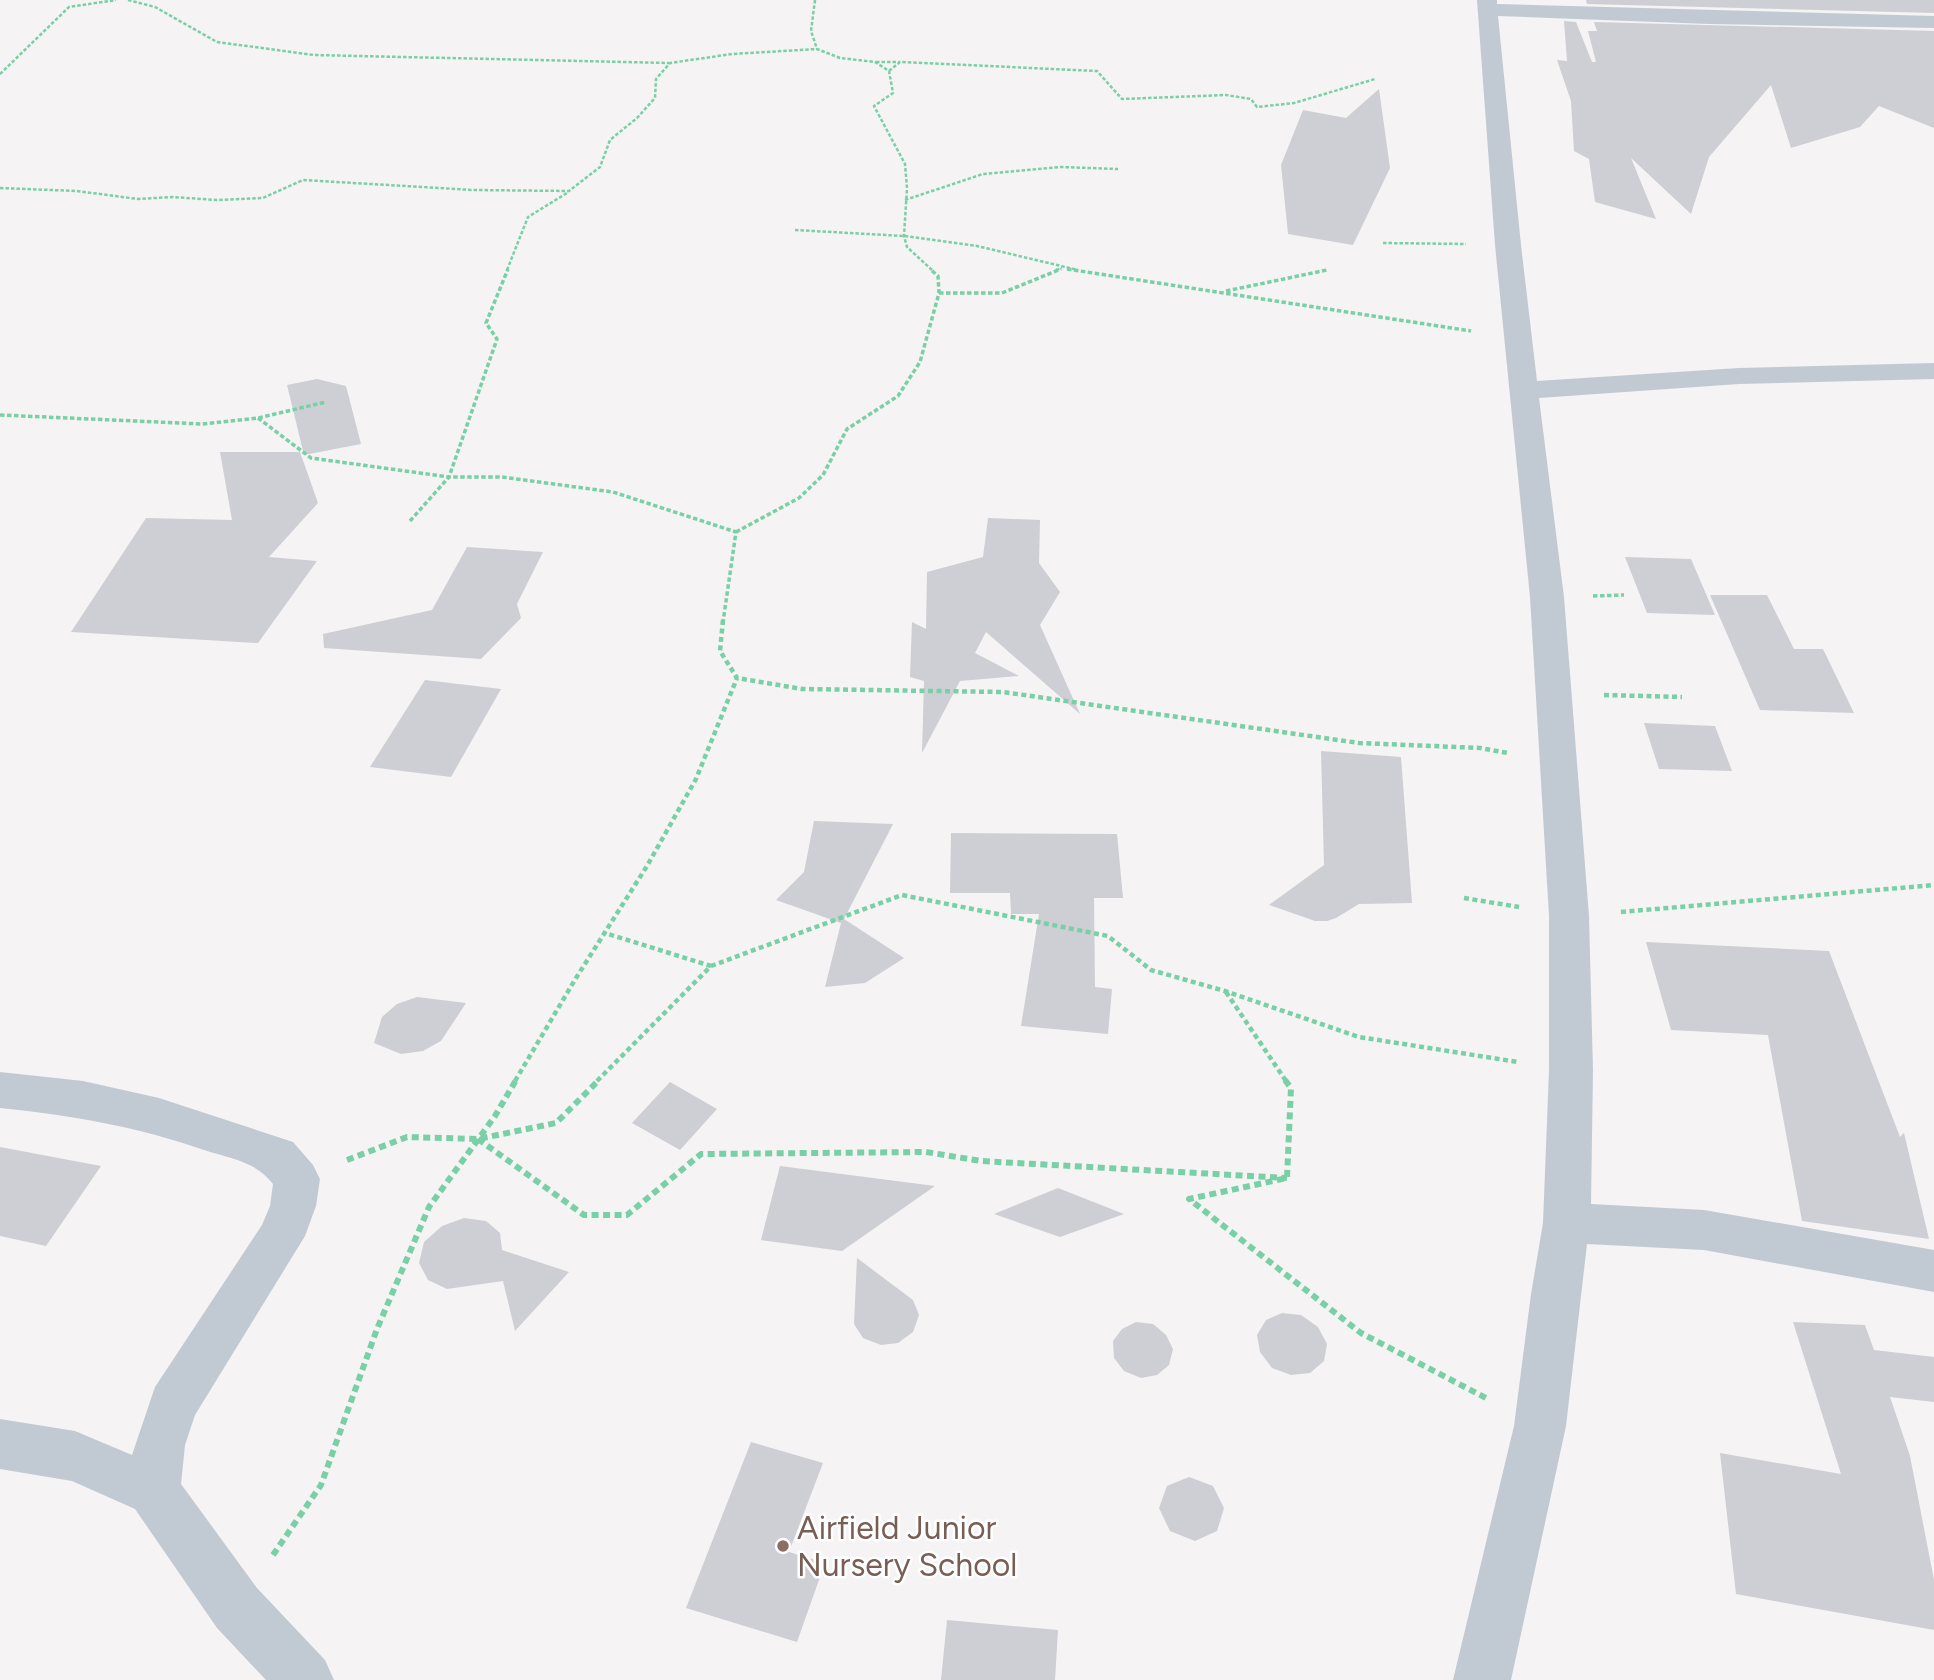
<svg xmlns="http://www.w3.org/2000/svg" width="1934" height="1680" font-family="Figtree,sans-serif">
<style>
.building{fill:#cdcfd5}
.lines{fill:none;stroke-linecap:round;stroke-linejoin:round}
.path-far3{stroke:#7ad0a6;stroke-width:2.5;stroke-dasharray:3.5 2;stroke-linecap:butt}
.path-far2{stroke:#7ad0a6;stroke-width:3.5;stroke-dasharray:4.5 2.5;stroke-linecap:butt}
.path-far1{stroke:#7ad0a6;stroke-width:4.5;stroke-dasharray:5 3.5;stroke-linecap:butt}
.path{stroke:#7ad0a6;stroke-width:6;stroke-dasharray:7 4.5;stroke-linecap:butt}
.street{fill:#c1cad2;fill-rule:evenodd}
.education-dot{fill:#8d6e63;stroke:#fff;stroke-width:2.5}
.labels{text-anchor:middle;stroke-width:5;stroke-linejoin:round;paint-order:stroke}
.near-education-label{font-size:32px;fill:#785e54;stroke:#fff;text-anchor:start}
</style>
<rect width="100%" height="100%" fill="#f5f3f3"/>
<!-- building -->
<g class="building">
<polygon points="1586,0 1934,0 1934,13 1587,4"/>
<polygon points="1564,21 1576,22 1592,62 1596,62 1588,31 1597,31 1594,22 1934,31 1934,128 1879,106 1860,127 1791,148 1771,85 1709,157 1691,214 1631,158 1656,219 1595,202 1589,159 1574,151 1571,101 1557,60 1567,61"/>
<polygon points="1379,89 1390,168 1353,245 1288,234 1281,165 1303,110 1346,118"/>
<polygon points="317,379 346,386 361,444 304,455 287,385"/>
<polygon points="220,452 300,452 318,503 269,557 317,561 258,643 71,632 146,518 232,520"/>
<polygon points="988,518 1040,520 1039,563 1060,592 1040,625 1080,714 986,632 975,653 1019,676 960,681 922,753 924,681 910,677 912,622 926,629 927,572 983,557"/>
<polygon points="467,547 543,552 517,604 521,618 481,659 324,648 323,634 432,610"/>
<polygon points="1625,557 1691,559 1715,615 1647,613"/>
<polygon points="1710,595 1767,595 1794,649 1823,649 1854,713 1760,710"/>
<polygon points="425,680 501,689 451,777 370,767"/>
<polygon points="1644,723 1715,726 1732,771 1659,769"/>
<polygon points="1321,751 1401,757 1412,903 1359,904 1336,918 1327,921 1315,921 1269,905 1324,865"/>
<polygon points="814,821 893,824 844,919 904,958 865,983 825,987 841,923 776,900 804,872"/>
<polygon points="951,833 1117,834 1123,898 1094,898 1095,987 1112,989 1108,1034 1021,1026 1039,914 1011,914 1010,893 950,893"/>
<polygon points="1646,942 1829,951 1900,1137 1904,1133 1929,1239 1802,1221 1768,1035 1671,1030"/>
<polygon points="417,997 466,1003 441,1041 423,1051 401,1054 374,1043 382,1017 397,1004"/>
<polygon points="670,1082 717,1109 680,1150 632,1123"/>
<polygon points="0,1147 101,1166 46,1246 0,1236"/>
<polygon points="780,1166 935,1186 842,1251 761,1240"/>
<polygon points="1058,1188 1124,1214 1060,1237 994,1214"/>
<polygon points="464,1218 486,1221 500,1233 502,1250 569,1272 515,1331 503,1281 447,1289 428,1280 419,1263 424,1242 442,1226"/>
<polygon points="857,1258 913,1300 919,1315 913,1332 898,1343 881,1345 863,1338 854,1324"/>
<polygon points="1282,1313 1301,1315 1318,1327 1327,1344 1324,1361 1310,1373 1291,1375 1272,1368 1260,1352 1257,1335 1266,1320"/>
<polygon points="1136,1322 1153,1324 1166,1335 1173,1349 1169,1365 1157,1375 1141,1378 1124,1371 1114,1358 1113,1341 1122,1329"/>
<polygon points="1793,1322 1865,1325 1874,1350 1934,1357 1934,1402 1890,1397 1910,1456 1934,1580 1934,1630 1736,1594 1720,1453 1841,1474"/>
<polygon points="751,1442 823,1463 789,1552 825,1563 797,1642 686,1608"/>
<polygon points="1189,1477 1213,1486 1224,1508 1217,1531 1195,1541 1170,1531 1159,1508 1167,1486"/>
<polygon points="947,1620 1058,1630 1055,1680 941,1680"/>
</g>
<g class="lines">
<!-- path-far3 -->
<g class="path-far3">
<polyline points="128,0 155,7 217,42 314,55 669,63"/>
<polyline points="815,0 811,31 817,49 840,58 875,62 889,71 893,93 874,106 905,164 907,188 904,236 907,247 932,270"/>
<polyline points="876,62 899,62"/>
<polyline points="889,71 900,62 1097,71 1122,99 1226,95 1251,99 1257,107 1294,103 1375,79"/>
<polyline points="0,74 69,7 116,0"/>
<polyline points="0,188 77,191 138,199 173,197 217,200 263,198 303,180 473,190 569,191 600,167 610,140 637,118 655,98 656,79 670,63 732,54 817,49"/>
<polyline points="905,200 983,174 1061,167 1118,169"/>
<polyline points="795,230 904,236 977,246 1078,270"/>
<polyline points="1383,243 1466,244"/>
<polyline points="507,270 528,217 567,193"/>
<polyline points="1056,270 1062,268"/>
</g>
<!-- path-far2 -->
<g class="path-far2">
<polyline points="1067,269 1471,331"/>
<polyline points="1226,291 1327,270"/>
<polyline points="939,293 1002,293 1061,269"/>
<polyline points="0,415 202,424 258,418 326,402"/>
<polyline points="258,418 311,458 449,477 497,339 486,323 508,269"/>
<polyline points="410,521 449,477 502,477 613,492 736,532 723,622"/>
<polyline points="736,532 799,498 823,475 847,429 898,396 920,362 939,293 938,276 930,269"/>
<polyline points="1593,596 1624,595"/>
</g>
<!-- path-far1 -->
<g class="path-far1">
<polyline points="723,620 720,651 737,678 802,689 1003,692 1359,743 1480,748 1508,753"/>
<polyline points="1604,695 1682,697"/>
<polyline points="1464,898 1519,907"/>
<polyline points="1621,912 1934,885"/>
<polyline points="711,966 902,895 1108,936 1151,970 1225,991 1359,1037 1518,1062"/>
<polyline points="1226,992 1286,1081"/>
<polyline points="515,1081 576,978 647,866 696,779 737,678"/>
<polyline points="597,1081 711,966 605,933"/>
</g>
<!-- path -->
<g class="path">
<polyline points="1285,1080 1291,1088 1287,1178 1189,1199 1361,1333 1486,1398"/>
<polyline points="478,1139 584,1215 627,1215 701,1154 926,1152 981,1161 1287,1178"/>
<polyline points="347,1160 407,1137 478,1139 556,1123 599,1080"/>
<polyline points="273,1555 321,1485 377,1329 429,1207 495,1116 516,1080"/>
</g>
<!-- street -->
<g class="street">
<polygon points="1477,0 1497,0 1497,4 1934,16 1934,28 1709,24 1498,16 1521,245 1537,381 1739,368 1934,363 1934,379 1739,384 1539,398 1564,597 1589,916 1593,1070 1591,1204 1704,1210 1934,1250 1934,1292 1704,1250 1587,1244 1566,1426 1511,1680 1453,1680 1514,1426 1531,1294 1543,1223 1549,1070 1549,916 1530,597 1495,245"/>
<path d="M0 1072 83 1081 159 1098 293 1142 313 1165 320 1179 316 1206 305 1236 195 1415 185 1445 181 1484 257 1588 325 1660 334 1680H266L217 1628 135 1509 72 1481 0 1469V1419L75 1431 132 1455 155 1387 262 1225 270 1206 273 1184C256 1162 233 1159 207 1151 135 1126 75 1116 0 1108Z"/>
</g>
</g>
<!-- markers -->
<circle class="education-dot" cx="783" cy="1546" r="7"/>
<g class="labels">
<!-- near-education labels -->
<g class="near-education-label">
<text x="797" y="1539">Airfield Junior<tspan x="797" dy="37">Nursery School</tspan></text>
</g>
</g>
</svg>
